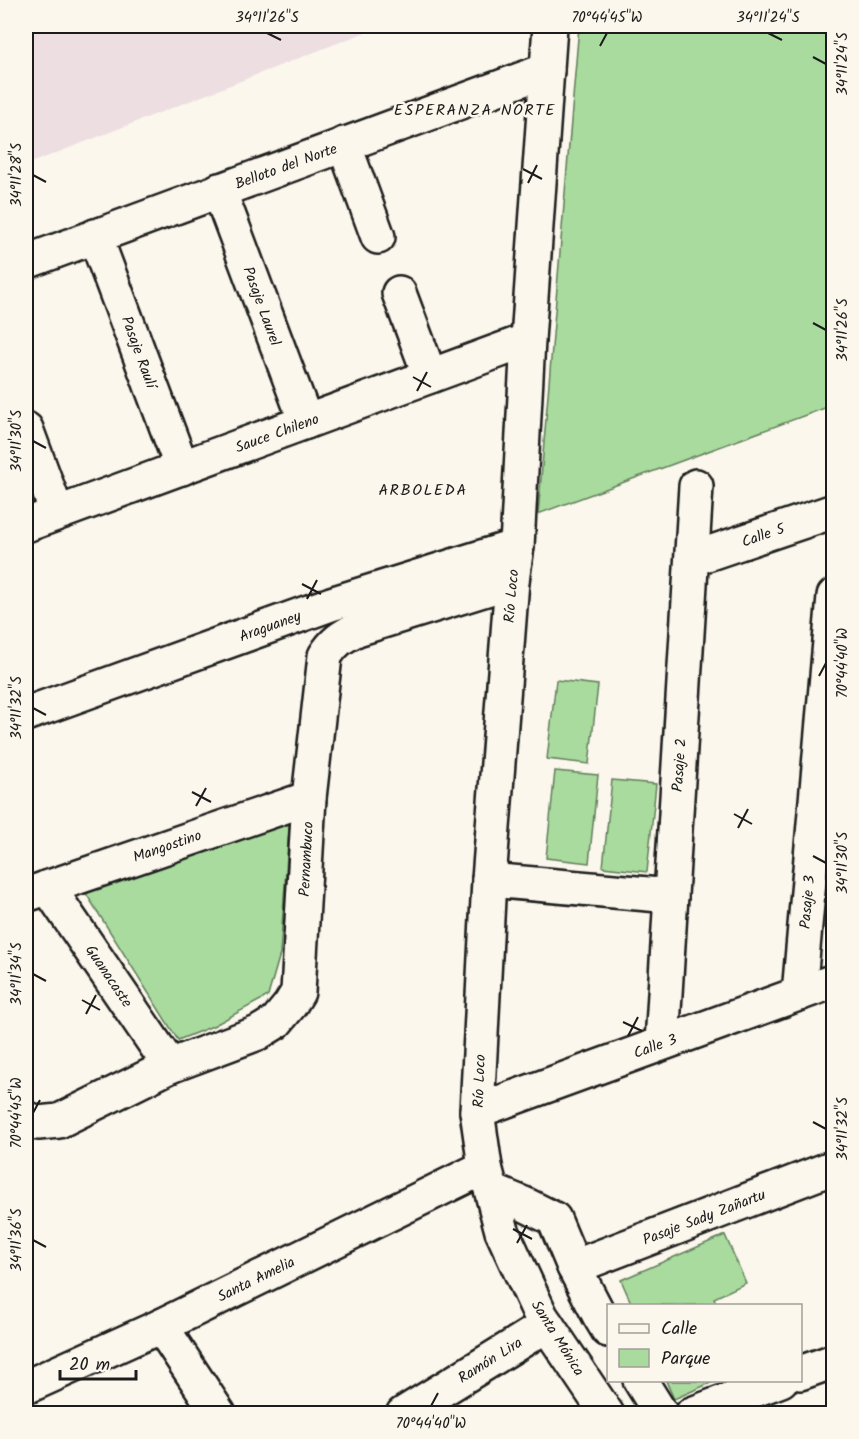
<svg xmlns="http://www.w3.org/2000/svg" width="859" height="1439" font-family="Kalam,sans-serif">
<style>
.built{fill:#eddee2}
.green{fill:#a8db9d;stroke:#627c5c;stroke-width:1.5}
.lines{fill:none;stroke-linecap:round;stroke-linejoin:round}
.minor-casing{stroke:#1c1c1c;stroke-width:38}
.minor{stroke:#fbf7ec;stroke-width:33}
.ticks{fill:none;stroke:#1c1c1c;stroke-width:2}
.labels{text-anchor:middle;stroke-width:5;stroke-linejoin:round;paint-order:stroke}
.street-label{font-size:15px;fill:#1c1c1c;stroke:#fbf7ec}
.neighbourhood-label{font-size:16px;letter-spacing:1.5px;fill:#1c1c1c;stroke:#fbf7ec}
.neatline{fill:none;stroke:#1c1c1c;stroke-width:2}
.ticks-label{font-size:15px;text-anchor:middle;fill:#1c1c1c}
</style>
<rect width="100%" height="100%" fill="#fbf7ec"/>
<filter id="ink" filterUnits="userSpaceOnUse"><feTurbulence type="fractalNoise" baseFrequency=".0167" numOctaves="2"/><feDisplacementMap in="SourceGraphic" scale="12" xChannelSelector="R" yChannelSelector="G"/><feConvolveMatrix kernelMatrix="1 2 1 2 8 2 1 2 1" color-interpolation-filters="sRGB"/></filter>
<g filter="url(#ink)">
<!-- built -->
<polygon class="built" points="26,26 381,26 26,165"/>
<!-- green -->
<g class="green">
<polygon points="579,26 833,26 833,405 538,514"/>
<polygon points="556,680 598,685 589,764 547,759"/>
<polygon points="555,771 598,775 589,863 546,858"/>
<polygon points="612,780 656,784 647,872 603,867"/>
<polygon points="290,814 280,954 268,996 213,1026 178,1040 80,884"/>
<polygon points="725,1235 746,1283 714,1298 717,1305 632,1305 621,1280"/>
<polygon points="666,1381 715,1381 674,1399"/>
</g>
<g class="lines">
<defs>
<g id="minor">
<polyline points="550,26 528,340 517,546 512,581 489,880 477,1111 485,1167 502,1231 541,1316 607,1414"/>
<polyline points="344,144 378,237"/>
<polyline points="219,190 306,422"/>
<polyline points="95,236 182,468"/>
<polyline points="26,262 547,70"/>
<polyline points="399,293 430,376"/>
<polyline points="26,429 57,513"/>
<polyline points="26,525 528,340"/>
<polyline points="692,559 834,511"/>
<polyline points="26,714 331,604 517,546"/>
<polyline points="489,880 671,896"/>
<polyline points="48,887 170,1066"/>
<polyline points="26,895 309,798"/>
<polyline points="799,994 834,596"/>
<polyline points="662,1043 696,486"/>
<polyline points="477,1111 834,981"/>
<path d="M26 1118 38 1123 59 1121 170 1066 258 1033 276 1022 290 1005 298 992 309 798 325 656C333 642 343 636 357 629L512 581"/>
<polyline points="492,1191 524,1204 554,1219 574,1267 599,1315 608,1330"/>
<polyline points="574,1267 834,1167"/>
<polyline points="161,1326 219,1414"/>
<polyline points="800,1373 834,1361"/>
<polyline points="640,1380 661,1414"/>
<polyline points="26,1387 161,1326 485,1167"/>
<polyline points="403,1414 547,1325"/>
<polyline points="692,1414 781,1380"/>
</g>
</defs>
<!-- minor casing -->
<use href="#minor" class="minor-casing"/>
<!-- minor -->
<use href="#minor" class="minor"/>
</g>
</g>
<!-- ticks -->
<path class="ticks" d="M267 33 281 40M768 33 782 40M600 46 607 33M813 57 826 64M523 169 542 179M33 175 46 182M528 183 537 165M813 323 826 330M413 377 431 387M417 391 427 372M33 441 46 448M302 584 321 594M307 599 317 580M819 676 826 663M33 708 46 715M192 792 211 802M196 806 206 788M734 814 752 824M738 828 748 809M813 856 826 863M33 974 46 981M82 1000 100 1010M86 1014 96 995M623 1022 642 1031M628 1036 638 1017M33 1113 40 1100M813 1122 826 1129M513 1229 532 1239M33 1240 46 1247M517 1243 527 1225M431 1406 438 1393"/>
<g class="labels">
<!-- street labels -->
<g class="street-label">
<text transform="translate(286 166) rotate(-20)" y="5">Belloto del Norte</text>
<text transform="translate(262 306) rotate(70)" y="5">Pasaje Laurel</text>
<text transform="translate(139 352) rotate(70)" y="5">Pasaje Raulí</text>
<text transform="translate(277 433) rotate(-20)" y="5">Sauce Chileno</text>
<text transform="translate(763 535) rotate(-19)" y="5">Calle 5</text>
<text transform="translate(511 596) rotate(-85)" y="5">Río Loco</text>
<text transform="translate(270 626) rotate(-20)" y="5">Araguaney</text>
<text transform="translate(679 765) rotate(-86)" y="5">Pasaje 2</text>
<text transform="translate(167 846) rotate(-19)" y="5">Mangostino</text>
<text transform="translate(306 859) rotate(-87)" y="5">Pernambuco</text>
<text transform="translate(807 902) rotate(-85)" y="5">Pasaje 3</text>
<text transform="translate(109 976) rotate(56)" y="5">Guanacaste</text>
<text transform="translate(655 1046) rotate(-20)" y="5">Calle 3</text>
<text transform="translate(479 1081) rotate(-88)" y="5">Río Loco</text>
<text transform="translate(704 1217) rotate(-21)" y="5">Pasaje Sady Zañartu</text>
<text transform="translate(256 1279) rotate(-26)" y="5">Santa Amelia</text>
<text transform="translate(558 1338) rotate(58)" y="5">Santa Mónica</text>
<text transform="translate(490 1360) rotate(-32)" y="5">Ramón Lira</text>
</g>
<!-- neighbourhood labels -->
<g class="neighbourhood-label">
<text x="475" y="115">ESPERANZA NORTE</text>
<text x="423" y="495">ARBOLEDA</text>
</g>
</g>
<!-- margin -->
<rect width="859" height="1439" fill="none" stroke="#fbf7ec" stroke-width="66"/>
<!-- legend -->
<rect x="607" y="1304" width="195" height="78" fill="#fbf7ec" stroke="#a29f99" stroke-width="1.5"/>
<rect x="619" y="1324" width="30" height="9" fill="#fbf7ec" stroke="#a29f99" stroke-width="1.5"/>
<text x="661" y="1334" font-size="18" fill="#1c1c1c">Calle</text>
<rect x="619" y="1349" width="30" height="18" fill="#a8db9d" stroke="#a29f99" stroke-width="1.5"/>
<text x="661" y="1364" font-size="18" fill="#1c1c1c">Parque</text>
<!-- scale -->
<path d="M60 1370v9h76v-9" fill="none" stroke="#1c1c1c" stroke-width="3"/>
<text x="69" y="1370" font-size="18" fill="#1c1c1c" stroke="#fbf7ec" stroke-width="4.5" paint-order="stroke">20 m</text>
<rect x="33" y="33" width="793" height="1373" class="neatline"/>
<g class="ticks-label">
<text x="267" y="22">34°11'26"S</text>
<text x="607" y="22">70°44'45"W</text>
<text x="768" y="22">34°11'24"S</text>
<text transform="translate(842 64) rotate(-90)" y="5">34°11'24"S</text>
<text transform="translate(16 175) rotate(-90)" y="5">34°11'28"S</text>
<text transform="translate(842 330) rotate(-90)" y="5">34°11'26"S</text>
<text transform="translate(16 441) rotate(-90)" y="5">34°11'30"S</text>
<text transform="translate(842 663) rotate(-90)" y="5">70°44'40"W</text>
<text transform="translate(16 708) rotate(-90)" y="5">34°11'32"S</text>
<text transform="translate(842 863) rotate(-90)" y="5">34°11'30"S</text>
<text transform="translate(16 974) rotate(-90)" y="5">34°11'34"S</text>
<text transform="translate(16 1113) rotate(-90)" y="5">70°44'45"W</text>
<text transform="translate(842 1129) rotate(-90)" y="5">34°11'32"S</text>
<text transform="translate(16 1240) rotate(-90)" y="5">34°11'36"S</text>
<text x="431" y="1428">70°44'40"W</text>
</g>
</svg>
